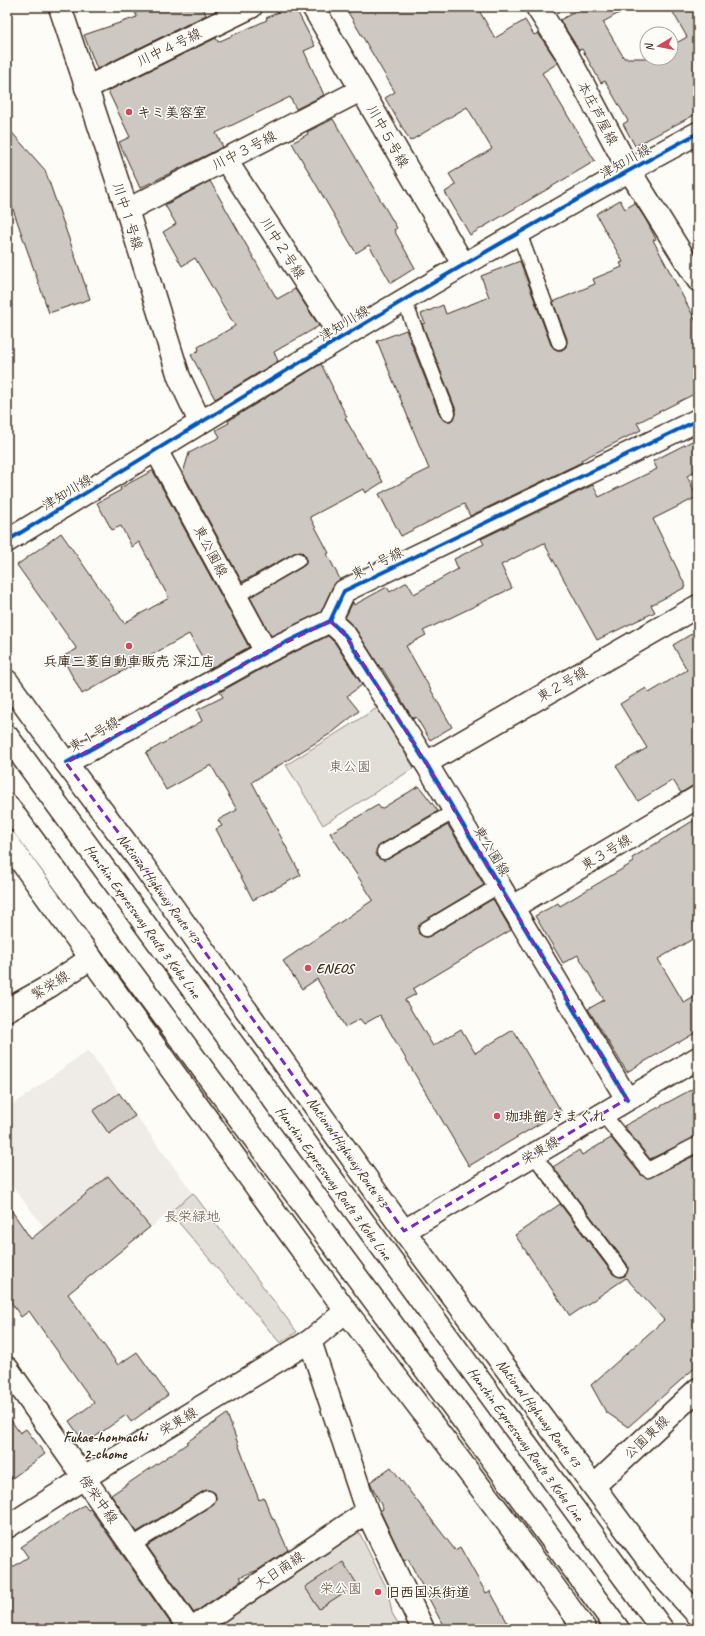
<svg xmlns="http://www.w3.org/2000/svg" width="705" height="1636" font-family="Caveat,'Klee One',sans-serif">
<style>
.built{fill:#efece7}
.green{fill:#e1ded7;stroke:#8e847a}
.building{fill:#cdc8c2;stroke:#3b2a1e}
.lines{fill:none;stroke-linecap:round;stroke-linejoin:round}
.lane-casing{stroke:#3b2a1e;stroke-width:17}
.street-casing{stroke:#3b2a1e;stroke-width:25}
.highway-casing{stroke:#3b2a1e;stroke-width:25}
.lane{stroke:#fdfcf7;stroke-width:14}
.street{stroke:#fdfcf7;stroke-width:22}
.highway{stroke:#fdfcf7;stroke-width:22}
.cycleway-casing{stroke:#fdfcf7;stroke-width:6}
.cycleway{stroke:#0057b8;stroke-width:4}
.marked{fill:none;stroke:#7b2cbf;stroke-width:3;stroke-dasharray:8 5;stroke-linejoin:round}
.poi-dot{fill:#d1495b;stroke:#fdfcf7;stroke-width:1.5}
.labels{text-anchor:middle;stroke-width:3;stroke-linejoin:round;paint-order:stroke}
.street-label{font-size:14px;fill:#3b2a1e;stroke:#fdfcf7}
.poi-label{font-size:14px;font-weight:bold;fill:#3b2a1e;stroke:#fdfcf7;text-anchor:start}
.park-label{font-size:14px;fill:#64574c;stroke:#fdfcf7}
.neighbourhood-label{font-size:15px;font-weight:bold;fill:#3b2a1e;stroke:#fdfcf7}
</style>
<rect width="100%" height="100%" fill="#fdfcf7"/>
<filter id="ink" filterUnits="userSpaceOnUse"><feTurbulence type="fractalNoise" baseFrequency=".025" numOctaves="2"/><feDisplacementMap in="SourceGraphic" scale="8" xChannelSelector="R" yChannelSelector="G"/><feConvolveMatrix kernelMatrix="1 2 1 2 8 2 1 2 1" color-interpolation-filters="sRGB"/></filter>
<g filter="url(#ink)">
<!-- built -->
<polygon class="built" points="88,1050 193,1193 85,1281 7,1179 7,1109"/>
<!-- green -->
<g class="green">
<polygon points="377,708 414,768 323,825 286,765"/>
<polygon points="193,1193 297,1332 280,1343 170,1212"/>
<polygon points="357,1528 388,1591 392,1613 401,1629 206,1629"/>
</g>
<!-- building -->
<g class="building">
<polygon points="133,7 203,7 206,15 97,69 84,35 137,17"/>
<polygon points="289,7 295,7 315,46 304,51 324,95 296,109 290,97 216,133 223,147 140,188 119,142 130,137 108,91 216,38 218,42 267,20 266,18"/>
<polygon points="345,7 477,7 495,38 525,20 534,35 538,33 558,63 542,73 595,161 470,235 445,192 456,185 449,174 492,149 467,107 410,141 385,98 395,92"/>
<polygon points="584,7 630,7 603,22 624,58 671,58 671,46 687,37 670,7 698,7 698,113 635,146 623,124 628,121 605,81 601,83 582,49 579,50 560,20"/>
<polygon points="333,119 397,228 394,230 415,268 391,283 369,245 356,253 292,143 308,134 307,132"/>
<polygon points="7,127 45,170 90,299 49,313 7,192"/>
<polygon points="210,181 277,299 295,289 319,326 274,352 278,361 215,399 191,355 199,350 198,347 235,326 195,258 182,266 163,232 176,224 165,205"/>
<polygon points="620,200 625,209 635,203 646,220 656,239 653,240 698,325 698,392 637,423 641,430 581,460 582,462 470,516 464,504 401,536 379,494 429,469 377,341 406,330 440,416 446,421 451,421 456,415 456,410 422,324 425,323 421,314 443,305 446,314 489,297 481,276 520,261 551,345 557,350 562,350 566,347 567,339 553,302 595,284 593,279 622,267 620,263 623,262 596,214"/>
<polygon points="321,364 333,388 332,388 347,417 345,418 368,458 369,457 383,482 365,493 363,489 310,517 329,553 327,554 340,579 333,586 321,612 271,636 250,597 302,567 306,564 306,556 302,552 294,553 242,582 183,473 189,453 220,437 216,430 229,423 228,421"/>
<polygon points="698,438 698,470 687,476 697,497 653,519 686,587 651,605 655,612 597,640 544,543 501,565 512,588 423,631 426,635 406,646 452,727 430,740 416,717 413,719 382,668 381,669 355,628 345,618 353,602 354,605 387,587 390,592 407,582 414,594 458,569 454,559 484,544 481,539 593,485 599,497 657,469 653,461"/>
<polygon points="152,471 153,471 249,647 209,669 189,634 82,694 62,657 77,649 17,565 61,533 124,623 169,598 139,542 132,547 121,526 112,530 97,503 121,490 120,488"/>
<polygon points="698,630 698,785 692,786 681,793 673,780 638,801 616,766 647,748 620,704 646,688 649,693 687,670 673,645"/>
<polygon points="328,636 335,643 362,685 347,696 359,711 333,732 252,782 301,875 253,900 216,829 222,826 218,820 237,810 211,765 166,790 146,753 202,721 197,710 223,697 220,692 272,663"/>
<polygon points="419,786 438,811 380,845 376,852 377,857 384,860 388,859 448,825 484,885 422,922 418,929 419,934 426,937 430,936 493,899 511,930 413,989 416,994 405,1000 433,1046 461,1029 475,1053 513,1030 561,1111 469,1166 380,1015 364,1024 360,1019 345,1027 317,979 302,989 283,961 373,900 330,833 378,805 381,809"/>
<polygon points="698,812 698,936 658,959 684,1003 698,995 698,1031 678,1043 678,1042 627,1072 588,1009 604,1000 578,955 563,963 535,916 558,903 560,906 634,862 632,858 696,819 693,814"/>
<polygon points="698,1086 698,1136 650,1159 624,1126"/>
<polygon points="119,1093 135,1116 109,1134 93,1111"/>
<polygon points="611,1138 641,1175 648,1178 698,1154 698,1365 628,1427 606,1412 591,1385 664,1320 626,1278 570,1316 515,1235 560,1204 613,1274 621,1277 625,1276 628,1268 627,1264 553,1167 579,1150 582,1155"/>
<polygon points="108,1176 150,1227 68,1294 118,1365 137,1352 168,1395 131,1422 126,1415 85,1444 69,1421 94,1403 29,1311 21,1317 7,1296 7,1204 31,1239"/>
<polygon points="227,1414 259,1500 264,1498 273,1520 274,1519 288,1550 258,1570 240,1577 242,1580 194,1613 147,1546 212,1505 216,1498 215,1493 208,1490 204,1491 137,1532 111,1495 188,1443 187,1442"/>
<polygon points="7,1415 20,1433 26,1429 45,1454 7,1482"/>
<polygon points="391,1467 455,1550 460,1547 486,1593 490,1591 511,1629 445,1629 408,1559 404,1561 380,1511 383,1509 370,1482"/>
<polygon points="84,1505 88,1510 90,1509 174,1628 172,1629 7,1629 7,1571 28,1557 21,1547"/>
<polygon points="343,1562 357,1584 319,1609 305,1587"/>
</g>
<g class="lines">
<defs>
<g id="lane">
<polyline points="519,233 559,342"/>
<polyline points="404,300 448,413"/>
<polyline points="236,596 298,560"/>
<polyline points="384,852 455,811"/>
<polyline points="426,929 500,885"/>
<polyline points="602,1113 648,1170 698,1144"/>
<polyline points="533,1154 620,1269"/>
<polyline points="131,1546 208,1498"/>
</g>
<g id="street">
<polyline points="60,7 127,210 179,377 200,422"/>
<polyline points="313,7 463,264"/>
<polyline points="537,7 568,56 629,170 698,280"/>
<polyline points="86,88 251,7"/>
<polyline points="225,159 341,337"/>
<polyline points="127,210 361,90"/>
<polyline points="156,450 266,652"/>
<path d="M7 541C235 402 462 260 698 133"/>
<polyline points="330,621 345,635 426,763 627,1099"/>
<polyline points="66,763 266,652 330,621 344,591 698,420"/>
<polyline points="426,763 698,606"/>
<polyline points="513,907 698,797"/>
<polyline points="7,1010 50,986 91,958"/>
<polyline points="404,1231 698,1058"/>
<polyline points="310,1341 367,1512 423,1629"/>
<polyline points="7,1368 190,1629"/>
<polyline points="594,1486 698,1389"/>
<polyline points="7,1527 84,1478 310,1341 346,1311"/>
<polyline points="192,1629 367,1512"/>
</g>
<g id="highway">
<polyline points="7,681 66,763 142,864 404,1231 652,1565 698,1615"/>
<polyline points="7,736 662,1629"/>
<polyline points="7,805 618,1629"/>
<polyline points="7,842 346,1311 512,1529 585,1629"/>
</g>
</defs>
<!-- lane casing -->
<use href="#lane" class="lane-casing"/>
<!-- street casing -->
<use href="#street" class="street-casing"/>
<!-- highway casing -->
<use href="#highway" class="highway-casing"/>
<!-- lane -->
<use href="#lane" class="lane"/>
<!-- street -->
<use href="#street" class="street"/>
<!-- highway -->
<use href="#highway" class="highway"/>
<defs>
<g id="cycleway">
<path d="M7 541C235 402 462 260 698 133"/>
<polyline points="330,621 345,635 426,763 627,1099"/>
<polyline points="66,763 266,652 330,621 344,591 698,420"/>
</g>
</defs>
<!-- cycleway casing -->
<use href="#cycleway" class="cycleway-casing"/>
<!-- cycleway -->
<use href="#cycleway" class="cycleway"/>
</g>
</g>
<!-- marked area -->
<path class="marked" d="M330 621 345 635 426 763 627 1099 404 1231 142 864 66 763 266 652Z"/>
<!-- markers -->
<g class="poi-dot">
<circle cx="129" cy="112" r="4"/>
<circle cx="129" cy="646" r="4"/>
<circle cx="308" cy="968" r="4"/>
<circle cx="497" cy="1116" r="4"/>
<circle cx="378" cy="1592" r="4"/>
</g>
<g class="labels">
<!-- street labels -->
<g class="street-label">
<text transform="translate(169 47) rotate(-26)" y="5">川中４号線</text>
<text transform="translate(598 113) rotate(62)" y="5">本庄芦屋線</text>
<text transform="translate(388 136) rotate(60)" y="5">川中５号線</text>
<text transform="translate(244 150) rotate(-27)" y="5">川中３号線</text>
<text transform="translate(625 161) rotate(-29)" y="5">津知川線</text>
<text transform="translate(128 216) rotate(72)" y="5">川中１号線</text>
<text transform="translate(283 248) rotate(57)" y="5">川中２号線</text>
<text transform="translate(344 323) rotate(-31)" y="5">津知川線</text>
<text transform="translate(67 492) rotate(-31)" y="5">津知川線</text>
<text transform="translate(211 551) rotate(62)" y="5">東公園線</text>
<text transform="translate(377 563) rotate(-26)" y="5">東１号線</text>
<text transform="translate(562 684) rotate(-30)" y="5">東２号線</text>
<text transform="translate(94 734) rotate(-30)" y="5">東１号線</text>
<text transform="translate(492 851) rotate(59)" y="5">東公園線</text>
<text transform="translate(606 852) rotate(-31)" y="5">東３号線</text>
<text transform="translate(159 888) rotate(54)" y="5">National Highway Route 43</text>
<text transform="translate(143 921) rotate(54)" y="5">Hanshin Expressway Route 3 Kobe Line</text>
<text transform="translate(50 985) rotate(-32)" y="5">繁栄線</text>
<text transform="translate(540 1150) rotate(-31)" y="5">栄東線</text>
<text transform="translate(348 1152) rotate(55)" y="5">National Highway Route 43</text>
<text transform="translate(334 1183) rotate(54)" y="5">Hanshin Expressway Route 3 Kobe Line</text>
<text transform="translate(539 1413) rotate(53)" y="5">National Highway Route 43</text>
<text transform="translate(178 1421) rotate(-31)" y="5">栄東線</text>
<text transform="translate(646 1437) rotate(-43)" y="5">公園東線</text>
<text transform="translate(526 1444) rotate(54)" y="5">Hanshin Expressway Route 3 Kobe Line</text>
<text transform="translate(99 1499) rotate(55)" y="5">傍栄中線</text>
<text transform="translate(279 1570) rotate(-34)" y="5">大日南線</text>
</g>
<!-- poi labels -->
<g class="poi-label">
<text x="137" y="117">キミ美容室</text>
<text x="129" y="666" text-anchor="middle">兵庫三菱自動車販売 深江店</text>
<text x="316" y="973">ENEOS</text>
<text x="505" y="1121">珈琲館 きまぐれ</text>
<text x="386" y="1597">旧西国浜街道</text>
</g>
<!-- park labels -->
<g class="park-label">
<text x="350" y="771">東公園</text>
<text x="192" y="1221">長栄緑地</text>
<text x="341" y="1593">栄公園</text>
</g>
<!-- neighbourhood labels -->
<g class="neighbourhood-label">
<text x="105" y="1442">Fukae-honmachi<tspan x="105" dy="17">2-chome</tspan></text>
</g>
</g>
<!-- margin -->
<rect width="705" height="1636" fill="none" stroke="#fdfcf7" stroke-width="24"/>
<rect x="12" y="12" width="681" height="1612" fill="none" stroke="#3b2a1e" stroke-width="1.5" filter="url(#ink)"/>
<!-- north arrow -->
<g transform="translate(659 46) rotate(260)"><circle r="19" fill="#fdfcf7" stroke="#afa8a0"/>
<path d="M0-3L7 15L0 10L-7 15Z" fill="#d1495b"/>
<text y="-6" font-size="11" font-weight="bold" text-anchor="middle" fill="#3b2a1e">N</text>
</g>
</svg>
